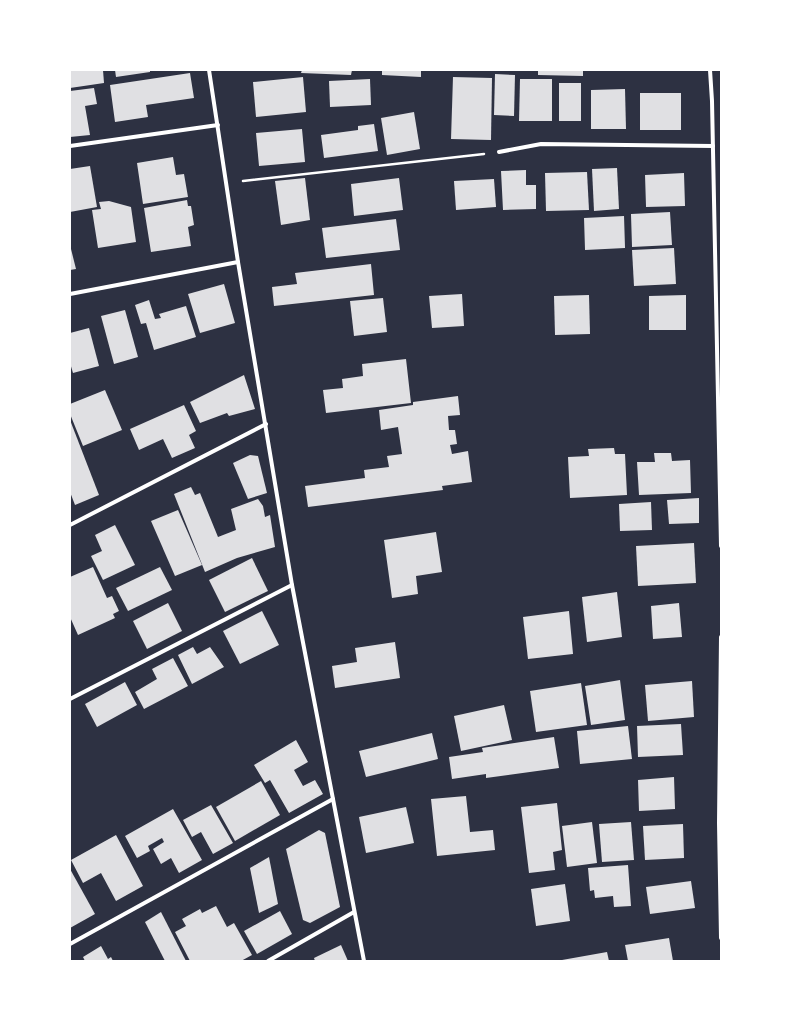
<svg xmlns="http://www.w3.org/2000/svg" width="791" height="1031" font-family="'Fira Sans Condensed',sans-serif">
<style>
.building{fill:#e0e0e3}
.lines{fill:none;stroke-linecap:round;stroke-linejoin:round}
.path{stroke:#fff;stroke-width:2.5}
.minor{stroke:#fff;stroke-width:4}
</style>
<rect width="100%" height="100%" fill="#2d3142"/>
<!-- building -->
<g class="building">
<polygon points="70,70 103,70 104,83 70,88"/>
<polygon points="115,70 150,70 150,72 116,77"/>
<polygon points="302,70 352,70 351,75 301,73"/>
<polygon points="382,70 421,70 421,77 382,75"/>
<polygon points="538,70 583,70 583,76 538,75"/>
<polygon points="190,73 194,98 146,105 148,117 115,122 110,85"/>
<polygon points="495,74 515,75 514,116 494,115"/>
<polygon points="303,77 306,112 256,117 253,82"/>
<polygon points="453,77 492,78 491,140 451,139"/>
<polygon points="370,79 371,105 330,107 329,81"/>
<polygon points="520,79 552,79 552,121 519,121"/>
<rect x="559" y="83" width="22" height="38"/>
<polygon points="94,88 97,104 85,106 90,135 70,137 70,91"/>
<polygon points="625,89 626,129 591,129 591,90"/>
<rect x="640" y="93" width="41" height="37"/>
<polygon points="414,112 420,149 387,155 381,118"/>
<polygon points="374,124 378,151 324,158 321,135 358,130 358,126"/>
<polygon points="302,129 305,162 259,166 256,133"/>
<polygon points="173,157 176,175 184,174 188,197 143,204 137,163"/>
<polygon points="90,166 97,207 70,212 70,169"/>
<polygon points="617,168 619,209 594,211 592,169"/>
<polygon points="526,170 526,185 536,185 536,209 503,210 501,171"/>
<polygon points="587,172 589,210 546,211 545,173"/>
<polygon points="684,173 685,206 646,207 645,175"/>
<polygon points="305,178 310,220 281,225 275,181"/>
<polygon points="399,178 403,210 354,216 351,184"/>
<polygon points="494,179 496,207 456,210 454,181"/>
<polygon points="187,200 188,206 191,206 194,225 188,227 191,246 151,252 144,208"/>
<polygon points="109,201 131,207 136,242 98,248 92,210 101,209 99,202"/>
<polygon points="670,212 672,245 632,247 631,214"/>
<polygon points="624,216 625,248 585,250 584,218"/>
<polygon points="396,219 400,250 326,258 322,228"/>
<polygon points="70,245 76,269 70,270"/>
<polygon points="674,248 676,284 634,286 632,250"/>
<polygon points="371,264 374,295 274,306 272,287 297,284 295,273"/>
<polygon points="224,284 235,323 200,333 188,294"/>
<polygon points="462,294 464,326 432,328 429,296"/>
<polygon points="589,295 590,334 555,335 554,296"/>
<polygon points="686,295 686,330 649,330 649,296"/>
<polygon points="383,298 387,332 354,336 350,301"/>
<polygon points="149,300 155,319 161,318 159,314 186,306 196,337 154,350 146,323 141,324 135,305"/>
<polygon points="125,310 138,357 114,364 101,316"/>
<polygon points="89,328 99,366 73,373 70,363 70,333"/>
<polygon points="406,359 411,403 326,413 323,390 343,388 342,379 363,376 362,364"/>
<polygon points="244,375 255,409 229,416 227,413 200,423 190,402"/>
<polygon points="105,390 122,430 83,446 70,414 70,404"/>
<polygon points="458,396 460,415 448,416 449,430 455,430 457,444 450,445 452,454 468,451 472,482 442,486 443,490 308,507 305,486 365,478 364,470 389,467 387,456 402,454 398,427 381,430 379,410 413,405 413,402"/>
<polygon points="184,405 196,431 189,435 195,448 172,458 163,439 139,450 130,429"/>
<polygon points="70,420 99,495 75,505 70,492"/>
<polygon points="614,448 615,454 625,454 627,495 570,498 568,457 589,456 588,449"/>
<polygon points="654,453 671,453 672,461 690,460 691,493 639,495 637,462 655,462"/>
<polygon points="250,455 258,456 267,493 248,499 233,463"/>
<polygon points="191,487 195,495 200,493 218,537 236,530 231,509 258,499 263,506 265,517 270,515 275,547 237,558 205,572 174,494"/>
<polygon points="699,498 699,523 669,524 667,500"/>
<polygon points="651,502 652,530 620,531 619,504"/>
<polygon points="178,510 202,565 175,576 151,521"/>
<polygon points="115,525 135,565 103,580 91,556 102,551 95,535"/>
<polygon points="436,532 442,572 416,576 418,594 392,598 384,540"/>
<polygon points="694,543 696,583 638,586 636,546"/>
<polygon points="252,558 268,591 225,612 209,580"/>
<polygon points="93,567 107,598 112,596 119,611 113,614 115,618 78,635 70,617 70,577"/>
<polygon points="160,567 172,590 128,611 116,588"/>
<polygon points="617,592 622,637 587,642 582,597"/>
<polygon points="168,603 182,631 147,649 133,621"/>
<polygon points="679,603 682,637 653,639 651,606"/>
<polygon points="262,611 279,645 240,664 223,631"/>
<polygon points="569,611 573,654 528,659 523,617"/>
<polygon points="395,642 400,678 335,688 332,666 357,662 355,648"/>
<polygon points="193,647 197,654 210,647 224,667 192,684 178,655"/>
<polygon points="173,658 188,686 144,709 135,692 157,679 152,669"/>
<polygon points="620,680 625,720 591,725 585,686"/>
<polygon points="692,681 694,717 648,721 645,685"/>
<polygon points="125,682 137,705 97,727 85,704"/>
<polygon points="581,683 587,725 536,732 530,691"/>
<polygon points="504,705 512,740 461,751 454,716"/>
<polygon points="681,724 683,755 638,757 637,726"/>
<polygon points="628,726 632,759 580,764 577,731"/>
<polygon points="432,733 438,759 366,777 359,751"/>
<polygon points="554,737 559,768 486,778 486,774 452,779 449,757 483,752 482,748"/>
<polygon points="296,740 308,762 294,770 303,786 315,780 323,794 289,813 270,780 265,783 254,765"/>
<polygon points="674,777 675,809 639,811 638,780"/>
<polygon points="261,781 280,815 235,841 216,807"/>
<polygon points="466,796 470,832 493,830 495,850 437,856 431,799"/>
<polygon points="557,803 562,850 553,852 555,870 529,873 521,807"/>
<polygon points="211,805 233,843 213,854 201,832 192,837 183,820"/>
<polygon points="406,807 414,843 366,853 359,817"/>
<polygon points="173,809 202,860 179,873 171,858 161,864 153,849 164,842 162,838 148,846 150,851 137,858 125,836"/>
<polygon points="592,822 597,863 567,867 562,826"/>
<polygon points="631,822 634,860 602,862 599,824"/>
<polygon points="683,824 684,858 645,860 643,826"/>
<polygon points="319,830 325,833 340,907 310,923 303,920 286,849"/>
<polygon points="116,835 143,886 116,901 101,873 83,883 71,860"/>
<polygon points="269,857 278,904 259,913 250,868"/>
<polygon points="628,865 631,906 614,907 613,896 595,898 594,890 590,891 588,868"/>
<polygon points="70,869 95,914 70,928"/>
<polygon points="691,881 695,908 650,914 646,887"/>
<polygon points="565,884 570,921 536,926 531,889"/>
<polygon points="216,906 227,927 234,923 252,955 241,961 190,961 175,932 186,926 182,919 200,909 202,913"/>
<polygon points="280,911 292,934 257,954 244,931"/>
<polygon points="161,912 186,961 165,961 145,922"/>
<polygon points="669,938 673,961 628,961 625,945"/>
<polygon points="341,945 348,961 315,961 314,958"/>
<polygon points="101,946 108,959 111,957 113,961 85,961 83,957"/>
<polygon points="607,952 609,961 562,961 562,960"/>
</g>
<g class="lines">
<!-- path -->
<polyline class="path" points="243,181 484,154"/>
<!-- minor -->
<g class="minor">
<polyline points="209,70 238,262 292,585 364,961"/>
<polyline points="710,70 712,101 721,546"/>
<polyline points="70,146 218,125"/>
<polyline points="499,152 541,144 713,146"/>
<polyline points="70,294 238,262"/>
<polyline points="70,525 266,424"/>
<polyline points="721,637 719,823 721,938"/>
<polyline points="70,699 292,585"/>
<polyline points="70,944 333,799"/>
<polyline points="268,961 354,912"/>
</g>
</g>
<!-- border -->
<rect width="791" height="1031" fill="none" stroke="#ffffff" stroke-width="142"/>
</svg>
